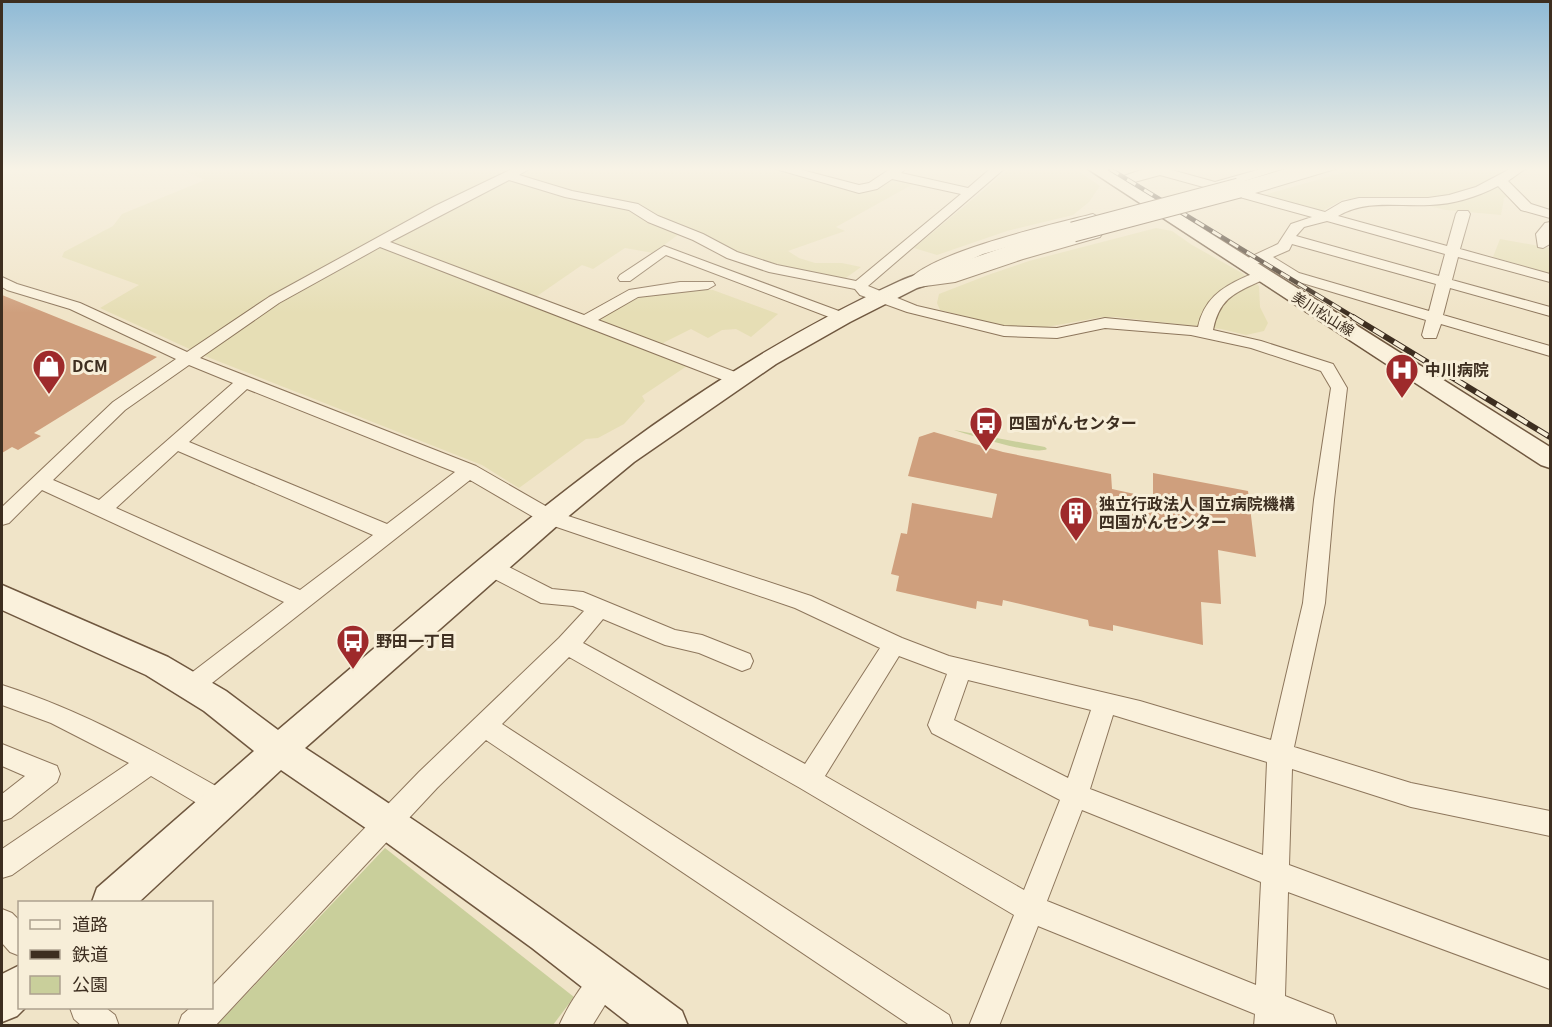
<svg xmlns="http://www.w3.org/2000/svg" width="1552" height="1027" font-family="Georgia,'Noto Sans JP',serif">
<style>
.farmland{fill:#e6deb5}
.green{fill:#c9cf9b}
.building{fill:#cf9f7d}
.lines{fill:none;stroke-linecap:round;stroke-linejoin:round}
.street-casing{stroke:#8d765c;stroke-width:2}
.secondary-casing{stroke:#6f573f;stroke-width:3}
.street{fill:#faf1dc;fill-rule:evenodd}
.secondary{fill:#faf1dc;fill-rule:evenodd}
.rail-far1-casing{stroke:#3d2e20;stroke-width:4.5}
.rail-casing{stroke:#3d2e20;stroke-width:6}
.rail-far1{stroke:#f7eed8;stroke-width:3;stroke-dasharray:10;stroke-linecap:butt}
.rail{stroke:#f7eed8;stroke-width:4;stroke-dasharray:12;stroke-linecap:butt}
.secondary-bridge-casing{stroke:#6f573f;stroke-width:21;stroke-linecap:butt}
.secondary-bridge{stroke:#faf1dc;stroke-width:19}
.labels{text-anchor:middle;stroke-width:6;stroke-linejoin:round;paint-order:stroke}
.far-street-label{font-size:14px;fill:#3d2e20;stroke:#f7eed8}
.poi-label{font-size:16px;font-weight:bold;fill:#3d2e20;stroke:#f7eed8;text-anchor:start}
</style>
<rect width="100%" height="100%" fill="#f0e4c8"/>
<!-- farmland -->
<g class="farmland">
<polygon points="187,169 827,169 812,180 856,191 891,179 915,183 836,227 845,231 788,251 799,258 815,263 842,263 861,267 843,280 736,254 686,229 653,253 625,248 593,269 582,265 527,303 588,327 635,295 693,289 713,290 778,314 751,337 736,329 722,330 708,338 691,329 665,342 653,352 687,366 642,396 645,401 624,424 598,438 586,439 519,488 482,465 205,356 100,308 139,285 62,257 64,252 113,226 122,214 205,180 184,171"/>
<polygon points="1009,169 1075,169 1100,186 1089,202 1073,215 1007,231 937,255 914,248"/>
<polygon points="1356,169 1505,169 1488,182 1501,187 1509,196 1504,198 1501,215 1446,210 1424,205 1412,197 1344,199 1322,211 1260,196"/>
<polygon points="1156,228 1172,231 1192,245 1242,273 1259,286 1260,307 1268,323 1264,331 1246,335 1221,329 1116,317 1102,317 1041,328 1021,328 1000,325 940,310 937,303 939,294 988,275 1029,261"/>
<polygon points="1500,239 1550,248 1550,274 1493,257"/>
</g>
<!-- green -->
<g class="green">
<path d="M954 430 1045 447 1047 449C1035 456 970 435 954 430Z"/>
<polygon points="385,848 574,997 553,1025 217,1025"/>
</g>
<!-- building -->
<g class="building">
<polygon points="2,295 76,325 157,357 34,433 41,436 18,450 12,447 2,453"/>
<polygon points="934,432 1003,452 1111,474 1112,489 1153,498 1153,473 1248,491 1256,557 1218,550 1221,604 1201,602 1203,645 1113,625 1113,631 1089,626 1088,620 1003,600 1002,606 977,601 976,609 896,591 899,576 891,574 901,533 907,534 912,503 992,518 997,494 908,476 919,437"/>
</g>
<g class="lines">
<defs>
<g id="street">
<path d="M512 169H529L519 175 572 191 638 204 658 216 703 234 737 252 777 265 856 281 961 194 892 179 877 189 859 193 776 169H798L859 185 869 183 890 169H905L901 173 968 188 990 169H1004L868 286 917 306 1004 326 1057 328 1105 318 1198 327C1204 300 1220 288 1245 277 1252 274 1259 270 1267 272L1269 275 1267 278C1238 292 1220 295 1213 330L1261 341 1333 364 1347 388 1334 500 1325 603 1294 747 1411 783 1550 811V836L1411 807 1292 769 1289 865 1550 961V989L1288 892 1285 996 1333 1015 1337 1026H1254L1255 1014 1038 926 999 1026H969L1014 915 800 788 569 657 502 724 949 1015 953 1026H911L486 740 437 788 215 1026H178L182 1015 190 1008H212V986L419 772 559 638 584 611 573 606 541 603 485 574 482 568 485 562 492 560 499 562 552 589 583 592 675 630 702 635 750 654 753 661 750 668 742 671 699 653 665 645 603 619 583 643 805 764 880 648 795 608 542 522 470 480 198 694 190 697 182 694 178 687 182 680 284 602 42 490 9 523 2 525V507L113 402 176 359 70 309 7 290 2 287V277L17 284 80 303 187 352 269 297 435 206ZM509 180 565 197 629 210 648 222 693 240 727 258 769 272 855 289 860 295 907 312 1004 336 1057 338 1105 328 1191 335 1251 348 1321 371 1331 388 1314 500 1303 603 1271 740 1140 701 949 656 902 638 811 596 556 512 476 466 200 358 279 303 380 247 731 383H743L745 379 743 375 598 320 638 297 708 289 715 285 713 282H680L629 290 584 315 390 242ZM189 365 233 383 99 500 53 480 125 410ZM247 389 455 472 387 524 189 442ZM178 451 373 535 300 590 116 508ZM899 656 947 674 928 725 932 733 1060 800 1024 890 825 776ZM968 680 1091 710 1068 778 954 720ZM1113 715 1267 762 1263 855 1090 789ZM1082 810 1261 882 1256 985 1047 901Z"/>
<path d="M1144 169H1168L1215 182 1261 169H1282L1229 186 1241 189 1314 169H1335L1255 193 1325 212 1342 202 1359 198H1428L1449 195 1476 187 1510 169H1525L1508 181 1531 204 1550 210V218L1521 210 1498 186C1477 197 1454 204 1430 205 1399 207 1366 199 1338 216L1447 246 1456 214 1458 211H1468L1470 214 1460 249 1550 274V282L1458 257 1452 280 1550 307V316L1450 288 1443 315 1550 346V356L1441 324 1436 338H1424L1422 335 1426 320 1289 279 1261 263 1248 264 1246 261 1248 258 1278 244 1291 224 1312 217 1160 175 1116 187 1110 183 1112 180ZM1327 221 1445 254 1439 276 1296 236 1304 227ZM1292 244 1436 284 1429 311 1299 273 1273 257 1289 250Z"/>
<path d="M1093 214 1100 218 1098 221 983 254 933 277 953 274 1013 253 1095 230 1100 231 1102 234 1100 237 1023 259 955 282 918 287 908 281C931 252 1054 224 1093 214Z"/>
<polygon points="1550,222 1550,244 1543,248 1538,247 1536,234 1545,223"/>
<polygon points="664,246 847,314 850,317 847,320 837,320 666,255 630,281 620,281 618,278 620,275"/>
<path d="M2 685C84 711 156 752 230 794L234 803 230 812 221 815 212 812 151 776 12 875 2 878V849L129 763 51 723 2 705Z"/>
<polygon points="2,744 57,766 60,774 57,782 11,818 2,821 2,794 25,776 2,766"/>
<polygon points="2,909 12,913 20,921 20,956 10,952 2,943"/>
<path d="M606 964 616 969 621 979 592 1026H559C567 1007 588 972 606 964Z"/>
<polygon points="70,1008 106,1008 115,1015 119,1026 82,1026 74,1019"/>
</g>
<g id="secondary">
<polygon points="1088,169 1108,169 1550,447 1550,468 1541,465"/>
<polygon points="1286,169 1314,169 1312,173 1239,193 1233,192 1230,188 1233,184"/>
<path d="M1073 226 1080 228 1082 232 1080 236 917 288 850 322 776 364 634 462 559 524 305 748C434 832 559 919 682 1011L688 1026H632L532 948 376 835 281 770 139 902H92L97 888 254 751 204 711 146 675 2 610V585L168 657 226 691 278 730C474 565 664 388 900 281 923 271 949 265 973 258 1006 247 1039 235 1073 226Z"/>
<polygon points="20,965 20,1008 25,1008 17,1016 2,1022 2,974"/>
</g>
</defs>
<!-- street casing -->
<use href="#street" class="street-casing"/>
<!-- secondary casing -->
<use href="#secondary" class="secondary-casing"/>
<!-- street -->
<use href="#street" class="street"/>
<!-- secondary -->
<use href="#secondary" class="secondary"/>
<defs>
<polyline id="rail-far1" points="1110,169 1355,318"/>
<polyline id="rail" points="1353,317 1550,437"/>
</defs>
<!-- rail-far1 casing -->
<use href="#rail-far1" class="rail-far1-casing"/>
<!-- rail casing -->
<use href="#rail" class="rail-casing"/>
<!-- rail-far1 -->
<use href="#rail-far1" class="rail-far1"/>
<!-- rail -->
<use href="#rail" class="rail"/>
<defs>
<polyline id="secondary-bridge" points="1073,232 1239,188"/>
</defs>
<!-- secondary-bridge casing -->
<use href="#secondary-bridge" class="secondary-bridge-casing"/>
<!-- secondary-bridge -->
<use href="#secondary-bridge" class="secondary-bridge"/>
</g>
<!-- sky -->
<linearGradient id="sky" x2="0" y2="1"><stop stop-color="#8fbad6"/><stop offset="0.54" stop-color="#f8f3e6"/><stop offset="1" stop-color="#f8f3e6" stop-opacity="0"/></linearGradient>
<rect width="1552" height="313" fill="url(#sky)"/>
<!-- icons -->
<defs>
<symbol id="shop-pin" viewBox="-11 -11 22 30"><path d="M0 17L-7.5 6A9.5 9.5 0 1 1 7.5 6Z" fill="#9e2a2b" stroke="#f7eed8"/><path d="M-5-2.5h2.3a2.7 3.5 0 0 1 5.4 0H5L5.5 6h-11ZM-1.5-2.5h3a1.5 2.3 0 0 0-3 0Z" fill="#fff"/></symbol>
<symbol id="hospital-pin" viewBox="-11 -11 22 30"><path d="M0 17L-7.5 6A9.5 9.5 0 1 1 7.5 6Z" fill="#9e2a2b" stroke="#f7eed8"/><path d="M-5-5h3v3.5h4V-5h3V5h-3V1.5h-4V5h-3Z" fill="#fff"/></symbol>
<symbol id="bus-pin" viewBox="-11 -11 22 30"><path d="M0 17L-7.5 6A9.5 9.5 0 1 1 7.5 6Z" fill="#9e2a2b" stroke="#f7eed8"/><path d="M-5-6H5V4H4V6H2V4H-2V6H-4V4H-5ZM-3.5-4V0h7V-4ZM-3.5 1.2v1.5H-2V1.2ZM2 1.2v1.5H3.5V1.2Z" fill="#fff"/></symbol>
<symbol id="building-pin" viewBox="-11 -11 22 30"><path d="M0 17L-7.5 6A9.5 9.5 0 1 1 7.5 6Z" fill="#9e2a2b" stroke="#f7eed8"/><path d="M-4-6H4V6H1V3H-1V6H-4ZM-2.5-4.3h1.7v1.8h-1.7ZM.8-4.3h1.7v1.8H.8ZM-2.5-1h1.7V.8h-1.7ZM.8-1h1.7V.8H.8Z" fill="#fff"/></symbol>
</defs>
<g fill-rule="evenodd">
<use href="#shop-pin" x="30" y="347" width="38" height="52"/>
<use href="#hospital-pin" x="1383" y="351" width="38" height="52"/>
<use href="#bus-pin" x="967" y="404" width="38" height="52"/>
<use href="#building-pin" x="1057" y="494" width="38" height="52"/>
<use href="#bus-pin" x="334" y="622" width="38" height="52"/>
</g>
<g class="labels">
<!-- far-street labels -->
<g class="far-street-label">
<text transform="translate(1323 314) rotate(32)" y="5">美川松山線</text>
</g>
<!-- poi labels -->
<g class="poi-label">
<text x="72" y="372">DCM</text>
<text x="1425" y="376">中川病院</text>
<text x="1009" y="429">四国がんセンター</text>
<text x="1099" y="510">独立行政法人 国立病院機構<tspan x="1099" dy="18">四国がんセンター</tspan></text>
<text x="376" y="647">野田一丁目</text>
</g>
</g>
<!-- border -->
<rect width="1552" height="1027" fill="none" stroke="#3d2e20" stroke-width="6"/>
<!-- legend -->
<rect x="18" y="901" width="195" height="108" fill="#f7eed8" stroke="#ada18e" stroke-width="1.5"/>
<rect x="30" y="920" width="30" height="9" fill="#faf1dc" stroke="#ada18e" stroke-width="1.5"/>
<text x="72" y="931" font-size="18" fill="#3d2e20">道路</text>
<rect x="30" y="950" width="30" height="9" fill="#3d2e20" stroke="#ada18e" stroke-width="1.5"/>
<text x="72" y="961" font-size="18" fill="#3d2e20">鉄道</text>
<rect x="30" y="976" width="30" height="18" fill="#c9cf9b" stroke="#ada18e" stroke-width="1.5"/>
<text x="72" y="991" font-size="18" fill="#3d2e20">公園</text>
</svg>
